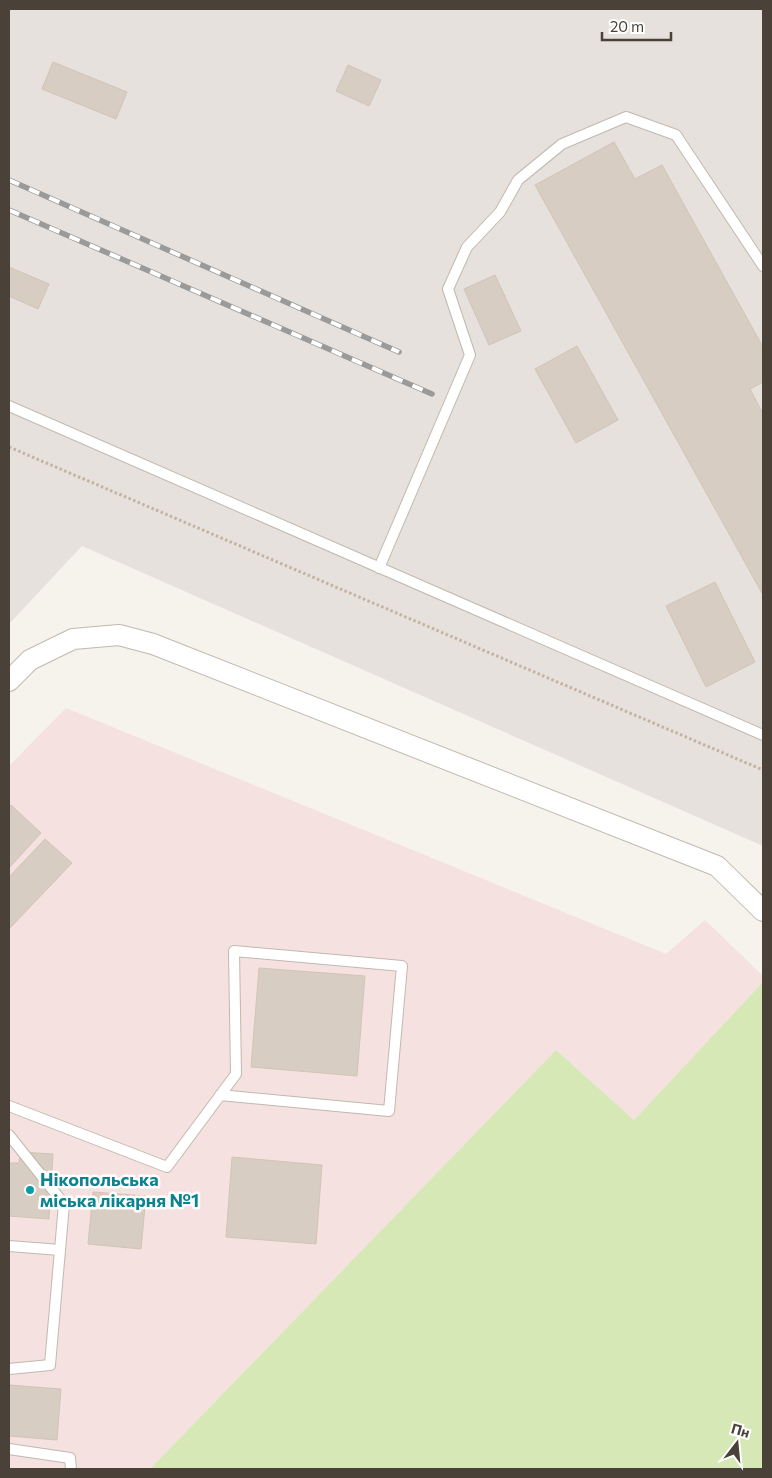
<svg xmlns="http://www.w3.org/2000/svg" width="772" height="1478" font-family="Commissioner,sans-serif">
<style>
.industrial{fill:#e6e1dd}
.medical{fill:#f5e1e0}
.green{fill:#d6e8b6}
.building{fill:#d7cdc2;stroke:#d2c4b5}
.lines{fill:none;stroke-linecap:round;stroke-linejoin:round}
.lane-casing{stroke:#c1b9ae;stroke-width:12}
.street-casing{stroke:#c1b9ae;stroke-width:22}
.path{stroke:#c3b3a0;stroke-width:3;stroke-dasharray:2.5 2.5;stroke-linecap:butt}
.lane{stroke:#fff;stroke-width:10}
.street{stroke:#fff;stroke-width:20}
.rail-casing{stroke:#9a9a9a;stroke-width:5.5}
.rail{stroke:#fff;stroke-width:4;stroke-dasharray:11;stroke-linecap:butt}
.culture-dot{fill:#0f9aa8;stroke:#fff;stroke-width:2}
.labels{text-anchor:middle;stroke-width:5;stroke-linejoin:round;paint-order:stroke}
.culture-label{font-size:18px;font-weight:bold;fill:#0d838f;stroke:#fff;text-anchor:start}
</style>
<rect width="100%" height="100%" fill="#f6f2ec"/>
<!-- industrial -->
<polygon class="industrial" points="9,9 763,9 763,846 82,546 9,624"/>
<!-- medical -->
<polygon class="medical" points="66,708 666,954 705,920 763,976 763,982 634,1120 556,1050 150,1469 9,1469 9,766"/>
<!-- green -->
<polygon class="green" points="763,982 763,1469 150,1469 556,1050 634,1120"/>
<!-- building -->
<g class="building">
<polygon points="53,62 127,92 116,119 42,89"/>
<polygon points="348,65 381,80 369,106 336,91"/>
<polygon points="614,142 635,179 662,165 763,347 763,382 750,389 763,414 763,595 535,185"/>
<polygon points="9,267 49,284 38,309 9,296"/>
<polygon points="495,275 521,331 489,345 464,289"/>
<polygon points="577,346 618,420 576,443 535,369"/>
<polygon points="715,582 755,662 706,687 666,606"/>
<polygon points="11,805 41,833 9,868 9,807"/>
<polygon points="45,839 72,863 9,929 9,877"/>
<polygon points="259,968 365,976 357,1076 251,1067"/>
<polygon points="20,1152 53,1154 49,1219 9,1216 9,1163 19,1163"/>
<polygon points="232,1157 322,1165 316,1244 226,1237"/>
<polygon points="93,1192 146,1196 141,1249 88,1244"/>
<polygon points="9,1385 61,1389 57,1440 9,1436"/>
</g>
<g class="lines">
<defs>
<g id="lane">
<polyline points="9,406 763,735"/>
<polyline points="379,568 470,355 448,289 467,247 500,212 518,180 562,144 626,117 676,135 763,266"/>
<polyline points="9,1106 167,1167 236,1074 234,951 402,966 389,1111 220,1095"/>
<polyline points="9,1135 64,1204 50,1365 9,1369"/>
<polyline points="9,1246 60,1250"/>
<polyline points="9,1449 70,1458 71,1469"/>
</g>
<polyline id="street" points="9,681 30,660 73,639 119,635 153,644 717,866 763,911"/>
</defs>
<!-- lane casing -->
<use href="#lane" class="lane-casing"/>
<!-- street casing -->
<use href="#street" class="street-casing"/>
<!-- path -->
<polyline class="path" points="9,447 763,770"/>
<!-- lane -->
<use href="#lane" class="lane"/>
<!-- street -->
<use href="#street" class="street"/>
<defs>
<g id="rail">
<polyline points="9,180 399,352"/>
<polyline points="9,210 432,394"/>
</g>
</defs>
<!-- rail casing -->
<use href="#rail" class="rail-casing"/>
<!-- rail -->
<use href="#rail" class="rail"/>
</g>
<!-- markers -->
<circle class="culture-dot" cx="30" cy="1190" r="5"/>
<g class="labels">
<!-- culture labels -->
<g class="culture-label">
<text x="40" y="1186">Нікопольська<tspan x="40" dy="21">міська лікарня №1</tspan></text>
</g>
</g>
<!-- border -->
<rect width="772" height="1478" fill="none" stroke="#4a4239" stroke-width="20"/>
<!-- north arrow -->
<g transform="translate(737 1443) rotate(16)" stroke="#ffffff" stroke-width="4" paint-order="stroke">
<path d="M0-4L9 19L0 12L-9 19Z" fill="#4a4239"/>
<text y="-8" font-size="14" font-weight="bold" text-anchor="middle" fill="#4a4239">Пн</text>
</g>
<!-- scale -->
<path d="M602 32v8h69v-8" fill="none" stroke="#4a4239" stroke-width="2.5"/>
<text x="610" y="32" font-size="15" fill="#4a4239" stroke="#ffffff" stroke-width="4" paint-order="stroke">20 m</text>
</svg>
